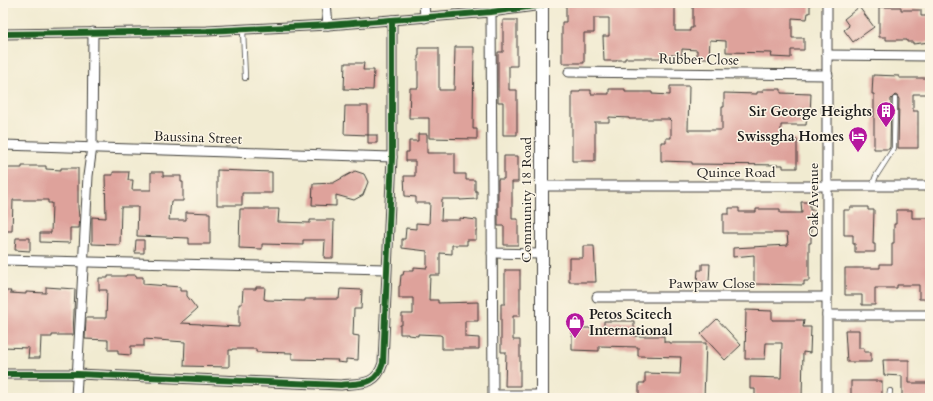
<svg xmlns="http://www.w3.org/2000/svg" width="933" height="401" font-family="Cardo,serif">
<style>
.building{fill:#dea29b}
.lines{fill:none;stroke-linecap:round;stroke-linejoin:round}
.service-casing{stroke:#3c3b37;stroke-width:6}
.minor-casing{stroke:#3c3b37;stroke-width:11}
.secondary-casing{stroke:#3c3b37;stroke-width:14}
.service{stroke:#fff;stroke-width:4.5}
.minor{stroke:#fff;stroke-width:9}
.secondary{stroke:#fff;stroke-width:12}
.cycleway-casing{stroke:#fcf5e5;stroke-width:8}
.cycleway{stroke:#1b5e20;stroke-width:6}
.labels{text-anchor:middle;stroke-width:3;stroke-linejoin:round;paint-order:stroke}
.street-label{font-size:14px;fill:#1c1c1c;stroke:#fcf5e5}
.poi-label{font-size:14px;font-weight:bold;fill:#1c1c1c;stroke:#fcf5e5;text-anchor:end}
</style>
<rect width="100%" height="100%" fill="#fcf5e5"/>
<filter id="ink" filterUnits="userSpaceOnUse"><feTurbulence type="fractalNoise" baseFrequency=".025" numOctaves="2"/><feDisplacementMap in="SourceGraphic" scale="8" xChannelSelector="R" yChannelSelector="G"/><feConvolveMatrix kernelMatrix="1 2 1 2 8 2 1 2 1" color-interpolation-filters="sRGB"/></filter>
<filter id="wash" filterUnits="userSpaceOnUse"><feTurbulence type="fractalNoise" baseFrequency=".012" numOctaves="4" result="noise"/><feDisplacementMap in="SourceGraphic" scale="16" xChannelSelector="R" yChannelSelector="G"/><feGaussianBlur stdDeviation="0.9" result="paint"/><feColorMatrix in="noise" values="0 0 0 0 0 0 0 0 0 0 0 0 0 0 0 0 0 1.4 0 .05"/><feComposite in="paint" operator="in"/></filter>
<g filter="url(#wash)">
<rect width="100%" height="100%" fill="#f1ebd1"/>
<g id="blocks">
<!-- building -->
<g class="building">
<polygon points="593,3 675,3 675,31 690,31 690,28 693,28 693,3 810,3 810,13 808,13 807,19 792,18 792,38 804,38 804,50 791,50 791,58 771,57 772,53 726,52 726,41 710,40 709,58 697,58 697,50 682,49 682,55 671,55 671,58 625,58 625,60 617,60 617,61 604,61 603,36 609,36 609,18 594,18 594,33 584,33 584,63 562,63 562,22 566,22 566,5 593,5"/>
<polygon points="859,7 874,27 853,42 844,30 849,26 844,19"/>
<polygon points="879,7 901,7 901,10 921,10 921,16 930,16 930,42 913,44 913,42 907,42 907,40 886,40 886,37 879,37"/>
<polygon points="503,20 517,20 517,66 509,66 509,90 517,90 517,135 503,135 503,102 498,102 498,52 503,52"/>
<polygon points="455,47 474,47 473,129 477,129 477,139 429,138 429,118 409,118 410,88 418,88 418,56 419,56 419,48 439,48 439,90 454,90"/>
<polygon points="345,63 364,63 363,70 374,70 373,90 344,89"/>
<polygon points="873,75 899,76 899,78 930,78 930,94 913,94 913,111 918,111 918,148 898,148 899,99 897,96 895,95 891,99 890,147 889,149 874,149 874,94 872,94"/>
<polygon points="670,86 689,86 688,130 722,130 722,107 724,107 724,93 757,94 757,92 763,92 763,89 781,89 781,93 811,94 810,115 807,115 806,125 781,125 781,140 797,140 797,168 783,168 783,165 692,164 692,162 661,161 661,142 666,142 666,138 671,138 671,121 669,119 629,119 629,118 609,117 609,122 595,122 595,161 572,161 572,92 580,92 580,90 591,90 591,94 609,94 609,89 625,89 625,92 652,92 652,94 670,95"/>
<polygon points="345,106 368,106 368,135 377,135 377,143 368,143 368,135 344,134"/>
<polygon points="418,134 427,134 427,153 455,153 455,174 466,174 466,180 475,180 475,191 477,191 477,199 460,200 460,199 442,199 441,220 460,220 460,218 477,220 477,230 476,230 476,240 467,240 467,245 452,245 452,254 440,253 440,275 430,275 429,300 438,300 438,303 478,302 478,321 465,321 465,337 479,338 479,349 442,349 442,336 440,335 418,334 418,336 408,335 408,334 400,334 400,325 402,325 402,314 413,314 413,298 399,298 399,286 400,286 401,275 403,275 404,271 414,271 414,267 427,268 427,251 402,248 402,239 405,239 406,228 416,229 416,223 429,224 430,203 416,203 416,197 405,196 404,176 415,176 415,161 406,161 406,152 409,152 409,141 418,141"/>
<polygon points="504,156 518,156 518,182 512,182 512,219 518,219 518,245 504,245 504,226 498,226 498,179 504,179"/>
<polygon points="22,166 46,166 46,169 61,170 61,168 78,168 78,207 79,217 80,217 79,228 70,228 70,243 40,242 40,233 51,233 52,203 48,203 48,200 13,200 12,231 3,231 3,168 22,168"/>
<polygon points="217,170 272,172 272,193 242,193 242,205 217,205"/>
<polygon points="355,171 364,174 368,182 363,195 354,200 336,195 336,206 312,205 313,184 333,183"/>
<polygon points="113,172 129,172 128,180 133,180 132,190 151,190 151,172 163,172 163,176 181,176 181,182 183,182 183,201 171,201 169,220 186,220 186,212 210,213 210,244 189,244 189,238 137,236 138,207 121,207 120,245 92,244 92,217 106,218 105,175 113,175"/>
<polygon points="801,202 810,202 810,210 815,210 815,218 811,218 811,243 809,243 809,281 804,281 804,285 754,284 754,255 733,257 733,248 788,245 787,233 723,233 723,214 729,214 729,208 739,208 739,212 756,212 756,209 780,209 780,213 802,213"/>
<polygon points="850,207 868,207 868,210 874,210 873,244 875,244 875,252 855,252 855,244 853,244 853,235 844,235 844,210 850,210"/>
<polygon points="240,209 279,209 278,222 310,223 310,220 334,220 333,258 324,258 325,240 303,240 303,245 262,244 262,249 239,248"/>
<polygon points="896,210 912,210 912,218 930,218 930,299 919,299 919,285 897,285 897,288 875,288 875,305 862,305 862,295 845,295 845,268 880,268 880,264 892,264 892,243 894,243 894,224 896,224"/>
<polygon points="16,238 30,238 30,251 15,250"/>
<polygon points="136,240 144,240 144,253 135,253"/>
<polygon points="583,246 594,246 596,282 569,282 569,258 583,258"/>
<polygon points="702,264 710,264 709,282 697,282 698,270 702,270"/>
<polygon points="505,270 520,270 520,316 513,316 513,340 520,340 520,386 505,386 506,352 501,352 501,304 505,304"/>
<polygon points="126,275 136,275 136,277 143,277 143,284 180,287 180,291 187,291 187,296 197,309 181,323 201,324 201,325 239,327 239,304 242,304 243,289 256,289 256,287 265,287 264,299 267,300 305,301 305,299 339,299 340,289 362,290 361,309 354,309 353,335 359,336 358,360 346,359 346,363 337,362 338,360 292,359 292,353 256,352 256,349 232,349 232,350 229,350 229,367 184,366 185,342 144,339 144,346 131,346 131,355 118,354 118,350 108,350 108,340 85,339 86,318 106,318 107,290 99,290 99,278 108,278 108,276 126,276"/>
<polygon points="46,287 75,289 73,335 52,335 52,337 41,337 40,358 28,358 29,348 3,347 3,291 11,291 10,293 26,294 26,292 46,293"/>
<polygon points="746,310 772,311 772,320 804,320 803,327 811,327 810,353 803,352 802,398 755,398 755,389 750,389 750,377 781,378 782,343 766,343 765,359 745,359"/>
<polygon points="717,319 741,345 725,360 701,334"/>
<polygon points="604,321 634,321 634,336 664,336 664,342 670,342 670,343 706,343 704,398 639,398 639,383 645,383 645,373 680,374 681,357 638,356 638,347 599,346 599,351 572,350 572,328 604,328"/>
<polygon points="845,330 859,330 859,348 864,348 864,352 871,352 871,362 847,362"/>
<polygon points="883,360 909,360 909,383 930,383 930,398 902,398 902,376 884,375"/>
<rect x="851" y="381" width="31" height="17"/>
</g>
</g>
</g>
<g filter="url(#ink)">
<use href="#blocks" fill-opacity="0" stroke="#3c3b37" stroke-width="1"/>
<g class="lines">
<defs>
<g id="service">
<polyline points="243,29 245,78"/>
<polyline points="874,186 874,181 876,176 894,148 895,99"/>
<polyline points="889,398 890,391"/>
</g>
<g id="minor">
<polyline points="326,3 328,25"/>
<polyline points="424,3 425,18"/>
<polyline points="827,3 827,398"/>
<polyline points="491,12 493,398"/>
<polyline points="3,34 207,31 328,25 491,12 542,5"/>
<polyline points="827,55 930,56"/>
<polyline points="569,72 828,75"/>
<polyline points="3,145 392,157"/>
<polyline points="541,186 930,186"/>
<polyline points="492,253 541,254"/>
<polyline points="3,260 386,269"/>
<polyline points="597,297 827,297"/>
<polyline points="827,315 930,315"/>
<path d="M3 374H77L341 385C362 383 376 386 383 363L392 157V20"/>
<polyline points="494,395 542,395"/>
<polyline points="76,398 88,176 92,147 93,32"/>
</g>
<polyline id="secondary" points="542,398 542,3"/>
</defs>
<!-- service casing -->
<use href="#service" class="service-casing"/>
<!-- minor casing -->
<use href="#minor" class="minor-casing"/>
<!-- secondary casing -->
<use href="#secondary" class="secondary-casing"/>
<!-- service -->
<use href="#service" class="service"/>
<!-- minor -->
<use href="#minor" class="minor"/>
<!-- secondary -->
<use href="#secondary" class="secondary"/>
<defs>
<g id="cycleway">
<polyline points="3,34 207,31 328,25 491,12 542,5"/>
<path d="M3 374H77L341 385C362 383 376 386 383 363L392 157V20"/>
</g>
</defs>
<!-- cycleway casing -->
<use href="#cycleway" class="cycleway-casing"/>
<!-- cycleway -->
<use href="#cycleway" class="cycleway"/>
</g>
</g>
<!-- icons -->
<defs>
<symbol id="building-pin" viewBox="-11 -11 22 30"><path d="M0 17L-7.5 6A9.5 9.5 0 1 1 7.5 6Z" fill="#b5179e" stroke="#fcf5e5"/><path d="M-4-6H4V6H1V3H-1V6H-4ZM-2.5-4.3h1.7v1.8h-1.7ZM.8-4.3h1.7v1.8H.8ZM-2.5-1h1.7V.8h-1.7ZM.8-1h1.7V.8H.8Z" fill="#fff"/></symbol>
<symbol id="hotel-pin" viewBox="-11 -11 22 30"><path d="M0 17L-7.5 6A9.5 9.5 0 1 1 7.5 6Z" fill="#b5179e" stroke="#fcf5e5"/><path d="M-6-4.5h1.5V1H6V5H4.5V3h-9V5H-6ZM-4 0a1.8 1.8 0 1 1 3.6 0ZM.5 0V-2.5h3Q6-2.5 6 0Z" fill="#fff"/></symbol>
<symbol id="shop-pin" viewBox="-11 -11 22 30"><path d="M0 17L-7.5 6A9.5 9.5 0 1 1 7.5 6Z" fill="#b5179e" stroke="#fcf5e5"/><path d="M-5-2.5h2.3a2.7 3.5 0 0 1 5.4 0H5L5.5 6h-11ZM-1.5-2.5h3a1.5 2.3 0 0 0-3 0Z" fill="#fff"/></symbol>
</defs>
<g fill-rule="evenodd">
<use href="#building-pin" x="875" y="100" width="22" height="30"/>
<use href="#hotel-pin" x="847" y="125" width="22" height="30"/>
<use href="#shop-pin" x="564" y="311" width="22" height="30"/>
</g>
<g class="labels">
<!-- street labels -->
<g class="street-label">
<text transform="translate(699 59) rotate(1)" y="5">Rubber Close</text>
<text transform="translate(198 137) rotate(2)" y="5">Baussina Street</text>
<text x="736" y="177">Quince Road</text>
<text transform="translate(526 200) rotate(-90)" y="5">Community 18 Road</text>
<text transform="translate(813 200) rotate(-90)" y="5">Oak Avenue</text>
<text x="712" y="288">Pawpaw Close</text>
</g>
<!-- poi labels -->
<g class="poi-label">
<text x="872" y="116">Sir George Heights</text>
<text x="844" y="141">Swissgha Homes</text>
<text x="589" y="319" text-anchor="start">Petos Scitech<tspan x="589" dy="16">International</tspan></text>
</g>
</g>
<!-- margin -->
<rect width="933" height="401" fill="none" stroke="#fcf5e5" stroke-width="16"/>
</svg>
